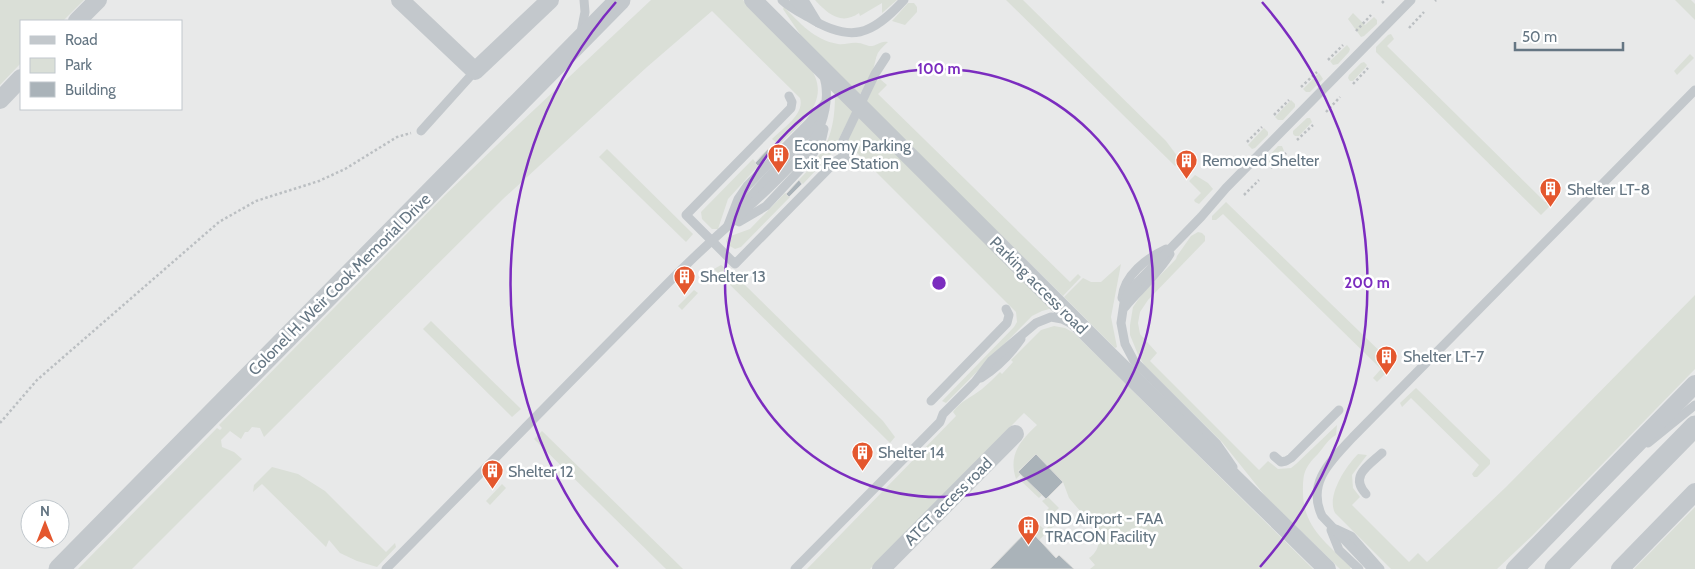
<svg xmlns="http://www.w3.org/2000/svg" width="1695" height="569" font-family="Cabin,sans-serif">
<style>
.built{fill:#e8e9e9;fill-rule:evenodd}
.green{fill:#dadfd7}
.building{fill:#aab3b9;stroke:#dcdcda}
.lines{fill:none;stroke-linecap:round;stroke-linejoin:round}
.path{stroke:#bbbfc2;stroke-width:2.5;stroke-dasharray:2.5 2.5;stroke-linecap:butt}
.service{stroke:#c3c8cc;stroke-width:9}
.minor{stroke:#c3c8cc;stroke-width:18}
.tertiary{stroke:#c3c8cc;stroke-width:21}
.ring{fill:none;stroke:#7b2cbf;stroke-width:2.5}
.labels{text-anchor:middle;stroke-width:5;stroke-linejoin:round;paint-order:stroke}
.poi-label{font-size:16px;fill:#657683;stroke:#fff;text-anchor:start}
.street-label{font-size:16px;fill:#657683;stroke:#fff}
.centre{fill:#7b2cbf;stroke:#fff;stroke-width:2.5}
.ring-label{font-size:15px;text-anchor:middle;font-weight:bold;fill:#7b2cbf;stroke:#fff;stroke-width:5;stroke-linejoin:round;paint-order:stroke}
</style>
<rect width="100%" height="100%" fill="#fafaf8"/>
<!-- built -->
<path class="built" d="M0 0H1695V569H0ZM21 21H181V109H21ZM30 509H60V539H30Z"/>
<!-- green -->
<g class="green">
<polygon points="0,0 84,0 63,21 21,21 21,63 0,85"/>
<path d="M651 0H743L808 64C834 100 803 121 779 145L772 139C783 128 805 114 800 98L712 11 647 67 503 199 264 437 260 428 252 427 248 432H245L241 439 230 431 221 440 222 447 234 452 242 459 132 569H78L217 428 220 430 222 428 219 425 445 195 520 123Z"/>
<path d="M815 0H897L882 13V3L860 16 859 13C841 26 827 13 815 0Z"/>
<polygon points="1006,0 1023,0 1166,141 1181,161 1175,166"/>
<polygon points="1675,0 1691,0 1695,4 1695,20"/>
<polygon points="908,3 914,3 917,7 917,12 905,25 892,21"/>
<path d="M784 7C800 23 814 40 838 44 845 45 851 42 858 43 862 43 865 45 869 46 876 47 880 40 888 42 874 55 878 54 873 70 870 79 864 88 859 96L801 39 800 34 783 9Z"/>
<polygon points="1353,13 1365,25 1374,17 1377,20 1377,24 1364,36 1361,37 1348,19"/>
<polygon points="1391,34 1394,39 1387,46 1545,202 1554,194 1558,198 1541,215 1376,52 1376,47 1388,35"/>
<polygon points="1347,45 1350,49 1349,52 1338,64 1333,65 1330,61"/>
<polygon points="1690,54 1694,58 1677,75 1674,71"/>
<polygon points="1364,62 1367,65 1366,67 1353,81 1350,81 1348,78 1349,75 1361,63"/>
<polygon points="1319,73 1323,79 1310,92 1306,92 1303,89"/>
<polygon points="880,79 887,85 878,94 1070,282 1078,274 1081,277 1063,296 866,103 876,81"/>
<path d="M835 94 854 109 832 153 803 184 799 180C826 152 835 134 835 94Z"/>
<polygon points="1291,100 1295,104 1295,107 1283,120 1278,120 1275,117"/>
<polygon points="860,115 1053,308 1042,311 1032,316 946,403 942,401 944,399 1014,327 1017,322 1016,312 855,151 847,146 846,143"/>
<polygon points="1307,118 1310,118 1312,122 1299,136 1295,136 1293,134 1293,131"/>
<polygon points="1264,128 1268,132 1268,135 1255,148 1252,149 1248,145"/>
<polygon points="1278,146 1282,146 1284,151 1271,165 1267,165 1266,162 1266,159"/>
<polygon points="607,149 693,234 686,242 599,157"/>
<polygon points="753,159 758,166 728,199 718,229 712,229 702,219 701,212"/>
<polygon points="1195,175 1208,183 1213,189 1199,204 1195,202 1194,200 1201,193 1189,181"/>
<polygon points="785,193 790,197 741,247 735,249 728,245 726,241 728,237 750,229"/>
<polygon points="1226,202 1394,365 1377,382 1373,378 1381,369 1225,216 1223,214 1216,220 1212,220 1212,216"/>
<path d="M1198 232 1202 233 1205 236V241L1148 300 1140 312 1138 323 1140 334 1157 353 1150 361 1259 470 1268 461 1278 469 1291 468 1296 464 1337 425 1336 435C1328 439 1324 447 1318 454 1304 468 1303 473 1303 492 1303 528 1328 544 1351 567L1350 569H1340L1266 497 1222 442 1145 366 1139 357 1130 335V325L1133 307 1142 294 1176 259 1177 256 1191 236Z"/>
<polygon points="1121,264 1111,317 1117,347 1115,348 1064,297 1083,278 1091,282 1101,282"/>
<polygon points="721,265 739,279 883,421 895,437 890,443 714,269"/>
<polygon points="694,290 698,293 682,310 678,306"/>
<path d="M1695 295V369L1533 535 1497 569H1391L1335 513C1326 496 1346 466 1358 454L1367 455 1352 475 1353 488 1360 497 1352 505 1409 562 1418 553 1427 562 1506 487Z"/>
<polygon points="431,321 521,409 512,417 423,329"/>
<path d="M1054 326 1065 328 1074 333 1313 569H1090L1095 565 1089 558C1108 545 1097 517 1075 521L1081 512 1069 498 1063 482 1036 455 1018 471 1021 474 1016 479C1008 455 1020 441 1037 425L1024 413 870 569H807L956 416 953 412C960 401 972 397 982 389 988 384 994 378 1000 372L1002 374 1013 362 1011 360 1041 330Z"/>
<polygon points="1416,388 1490,460 1490,464 1477,477 1474,477 1472,474 1479,465 1411,398 1402,407 1400,403"/>
<polygon points="542,431 683,569 666,569 534,439"/>
<polygon points="272,467 298,474 325,491 386,552 395,543 396,547 377,567 357,561 340,553 329,540 326,547 262,484 253,492 254,485"/>
<polygon points="1023,476 1042,495 1039,498 1020,480"/>
<polygon points="502,484 506,488 490,505 486,501"/>
<polygon points="1048,497 1059,508 1050,516 1045,512 1049,508 1042,501"/>
<polygon points="1695,507 1695,569 1634,569"/>
<polygon points="1036,522 1045,530 1051,524 1054,526 1039,540 1029,529"/>
</g>
<!-- building -->
<g class="building">
<polygon points="768,149 771,153 758,166 755,163"/>
<polygon points="799,180 802,184 789,197 786,194"/>
<polygon points="1036,454 1063,482 1046,499 1018,472"/>
<polygon points="1029,529 1056,558 1059,555 1074,569 990,569"/>
</g>
<g class="lines">
<!-- path -->
<g class="path">
<polyline points="1435,1 1436,0"/>
<polyline points="1382,3 1385,0"/>
<polyline points="1409,28 1424,12"/>
<polyline points="1356,31 1371,15"/>
<polyline points="1328,60 1343,45"/>
<polyline points="1353,84 1368,68"/>
<polyline points="1301,87 1317,72"/>
<polyline points="1326,112 1340,97"/>
<polyline points="1274,115 1289,100"/>
<polyline points="1297,140 1313,125"/>
<polyline points="1247,142 1262,127"/>
<polyline points="1271,168 1286,153"/>
<polyline points="1244,195 1259,180"/>
<polyline points="0,423 37,380 219,222 256,201 319,181 345,169 397,137 411,133"/>
</g>
<!-- service -->
<g class="service">
<path d="M782 0C789 7 799 12 808 17 851 44 872 35 904 0"/>
<polyline points="794,0 805,11"/>
<polyline points="804,0 818,23"/>
<polyline points="581,32 585,12 584,0"/>
<path d="M789 96 792 102 791 108 686 215 735 264 836 161C843 156 847 155 854 161"/>
<polyline points="421,131 475,71"/>
<polyline points="843,157 842,143 875,74 886,57"/>
<path d="M739 211C763 178 796 153 819 119"/>
<polyline points="739,222 766,206 810,159 822,138 824,129"/>
<polyline points="728,225 738,199 747,186 808,124 825,103"/>
<path d="M1122 298C1124 275 1147 258 1166 249"/>
<path d="M1125 307C1140 289 1158 274 1170 254"/>
<path d="M981 378C998 367 1009 356 1021 339"/>
<polyline points="931,401 1007,323 1009,315 1006,309"/>
<polyline points="1648,443 1695,405"/>
<polyline points="1274,456 1281,462 1286,461 1291,458 1339,410"/>
<polyline points="1233,467 1217,444 1134,361 1125,344 1121,323 1124,303 1129,291 1201,217 1226,188 1411,0"/>
<path d="M1366 494C1349 476 1369 465 1382 453"/>
<polyline points="1336,529 1351,536 1380,569"/>
<polyline points="1331,530 1339,550 1359,569"/>
<path d="M386 569C485 469 582 369 682 269 715 236 751 207 784 173 793 164 804 154 812 143 824 123 831 96 823 74"/>
<polyline points="795,569 940,422 943,414 975,382 991,361 1036,323 1051,317 1062,319 1070,323"/>
<path d="M1372 569 1322 516C1306 482 1332 460 1353 437L1695 90"/>
</g>
<!-- minor -->
<g class="minor">
<polyline points="400,0 475,71 550,0"/>
<polyline points="753,0 1109,355 1327,569"/>
<polyline points="77,21 98,0"/>
<polyline points="0,100 21,78"/>
<polyline points="881,569 1015,434"/>
<polyline points="1515,569 1695,384"/>
<polyline points="1620,569 1695,492"/>
</g>
<!-- tertiary -->
<g class="tertiary">
<polyline points="59,569 620,0"/>
<polyline points="1555,569 1695,426"/>
</g>
</g>
<!-- distance rings -->
<g class="ring">
<circle cx="939" cy="283" r="214"/>
<path d="M618 567A428 428 0 0 1 616 2M1262 2A428 428 0 0 1 1260 567"/>
</g>
<!-- icons -->
<defs>
<symbol id="building-pin" viewBox="-11 -11 22 30"><path d="M0 17L-7.5 6A9.5 9.5 0 1 1 7.5 6Z" fill="#e4572e" stroke="#fff"/><path d="M-4-6H4V6H1V3H-1V6H-4ZM-2.5-4.3h1.7v1.8h-1.7ZM.8-4.3h1.7v1.8H.8ZM-2.5-1h1.7V.8h-1.7ZM.8-1h1.7V.8H.8Z" fill="#fff"/></symbol>
</defs>
<g fill-rule="evenodd">
<use href="#building-pin" x="766" y="142" width="25" height="34"/>
<use href="#building-pin" x="1174" y="148" width="25" height="34"/>
<use href="#building-pin" x="1538" y="176" width="25" height="34"/>
<use href="#building-pin" x="672" y="264" width="25" height="34"/>
<use href="#building-pin" x="1374" y="344" width="25" height="34"/>
<use href="#building-pin" x="850" y="440" width="25" height="34"/>
<use href="#building-pin" x="480" y="458" width="25" height="34"/>
<use href="#building-pin" x="1016" y="514" width="25" height="34"/>
</g>
<g class="labels">
<!-- poi labels -->
<g class="poi-label">
<text x="794" y="151">Economy Parking<tspan x="794" dy="18">Exit Fee Station</tspan></text>
<text x="1202" y="166">Removed Shelter</text>
<text x="1567" y="195">Shelter LT-8</text>
<text x="700" y="282">Shelter 13</text>
<text x="1403" y="362">Shelter LT-7</text>
<text x="878" y="458">Shelter 14</text>
<text x="508" y="477">Shelter 12</text>
<text x="1045" y="524">IND Airport - FAA<tspan x="1045" dy="18">TRACON Facility</tspan></text>
</g>
<!-- street labels -->
<g class="street-label">
<text transform="translate(339 284) rotate(-45)" y="6">Colonel H. Weir Cook Memorial Drive</text>
<text transform="translate(1039 285) rotate(45)" y="6">Parking access road</text>
<text transform="translate(948 501) rotate(-45)" y="6">ATCT access road</text>
</g>
</g>
<circle cx="939" cy="283" r="8" class="centre"/>
<g class="ring-label">
<text x="939" y="74">100 m</text>
<text x="1367" y="288">200 m</text>
</g>
<!-- legend -->
<rect x="20" y="20" width="162" height="90" fill="#ffffff" stroke="#c1c8cd"/>
<rect x="30" y="36" width="25" height="8" fill="#c3c8cc" stroke="#c1c8cd"/>
<text x="65" y="45" font-size="15" fill="#657683">Road</text>
<rect x="30" y="58" width="25" height="15" fill="#dadfd7" stroke="#c1c8cd"/>
<text x="65" y="70" font-size="15" fill="#657683">Park</text>
<rect x="30" y="82" width="25" height="15" fill="#aab3b9" stroke="#c1c8cd"/>
<text x="65" y="95" font-size="15" fill="#657683">Building</text>
<!-- north arrow -->
<g transform="translate(45 524)"><circle r="24" fill="#ffffff" stroke="#c1c8cd"/>
<path d="M0-4L9 19L0 12L-9 19Z" fill="#e4572e"/>
<text y="-8" font-size="14" font-weight="bold" text-anchor="middle" fill="#657683">N</text>
</g>
<!-- scale -->
<path d="M1515 42v8h108v-8" fill="none" stroke="#657683" stroke-width="2.5"/>
<text x="1522" y="42" font-size="15" fill="#657683" stroke="#ffffff" stroke-width="4" paint-order="stroke">50 m</text>
</svg>
